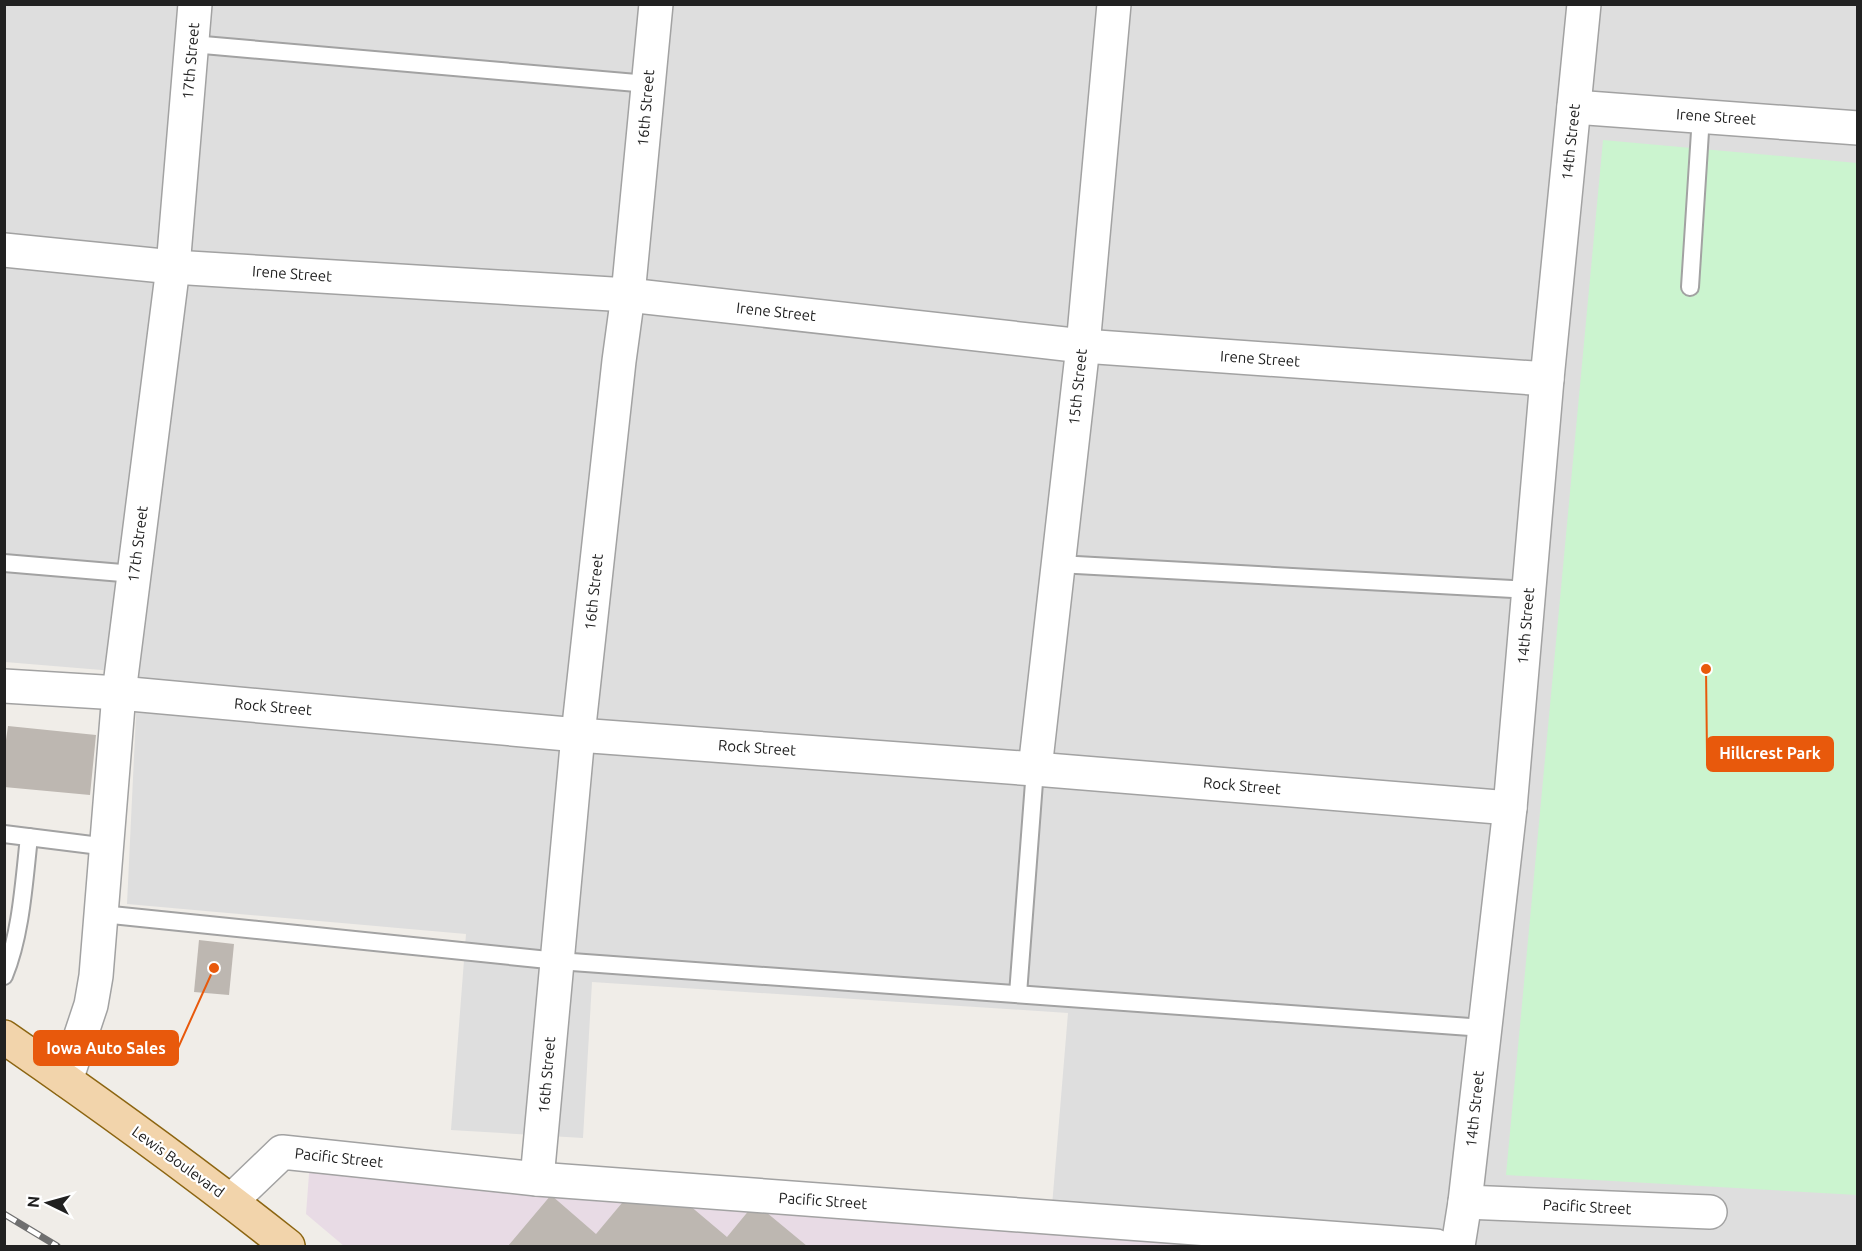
<svg xmlns="http://www.w3.org/2000/svg" width="1862" height="1251" font-family="Ubuntu,sans-serif">
<style>
.residential{fill:#dedede}
.industrial{fill:#e8dbe5}
.park{fill:#cbf4cf}
.building{fill:#bdb7b1}
.lines{fill:none;stroke-linecap:round;stroke-linejoin:round}
.lane-casing{stroke:#a2a2a2;stroke-width:20}
.street-casing{stroke:#a2a2a2;stroke-width:36}
.primary-casing{stroke:#8c6511;stroke-width:36}
.lane{stroke:#fff;stroke-width:16}
.street{stroke:#fff;stroke-width:33}
.primary{stroke:#f2d4ab;stroke-width:33}
.rail-casing{stroke:#6f6f6f;stroke-width:7}
.rail{stroke:#fff;stroke-width:4.5;stroke-dasharray:14;stroke-linecap:butt}
.labels{text-anchor:middle;stroke-width:4.5;stroke-linejoin:round;paint-order:stroke}
.street-label{font-size:15px;fill:#212121;stroke:#fff}
.leader{fill:none;stroke:#e8590c;stroke-width:2}
.callout-dot{fill:#e8590c;stroke:#fff;stroke-width:2}
.callout{fill:#e8590c;stroke:#e8590c;stroke-width:2}
.callout-label{font-size:16px;text-anchor:middle;font-weight:bold;fill:#fff}
</style>
<rect width="100%" height="100%" fill="#f0ede8"/>
<!-- residential -->
<polygon class="residential" points="4,5 1857,5 1857,1246 1324,1246 1051,1218 1068,1013 592,982 583,1138 451,1130 466,934 127,904 138,673 5,662"/>
<!-- industrial -->
<polygon class="industrial" points="310,1161 1276,1246 344,1246 306,1214"/>
<!-- park -->
<polygon class="park" points="1603,140 1857,163 1857,1195 1506,1175"/>
<!-- building -->
<g class="building">
<polygon points="8,726 96,735 90,795 4,787 4,739 6,740"/>
<polygon points="199,940 234,944 229,995 194,992"/>
<polygon points="632,1191 676,1194 727,1237 755,1203 807,1246 508,1246 551,1195 596,1234"/>
</g>
<g class="lines">
<defs>
<g id="lane">
<polyline points="192,44 648,84"/>
<polyline points="1690,287 1701,116"/>
<polyline points="4,563 134,574"/>
<polyline points="1058,564 1529,590"/>
<polyline points="4,834 108,847"/>
<polyline points="102,914 558,961 1484,1028"/>
<path d="M4 976C21 935 24 882 29 837"/>
<polyline points="1018,994 1035,769"/>
</g>
<g id="street">
<polyline points="1574,107 1858,128"/>
<polyline points="4,250 173,267 628,295 1083,346 1547,379"/>
<polyline points="4,686 119,693 578,735 1035,769 1510,808"/>
<polyline points="1035,769 1083,346 1114,4"/>
<polyline points="66,1080 91,1005 96,976 119,693 173,267 195,4"/>
<polyline points="537,1179 578,735 619,361 628,295 656,4"/>
<polyline points="231,1201 282,1152 537,1179 1436,1246"/>
<polyline points="1465,1202 1710,1212"/>
<polyline points="1458,1246 1465,1202 1510,808 1547,379 1584,4"/>
</g>
<path id="primary" d="M4 1037C101 1104 196 1173 288 1246"/>
</defs>
<!-- lane casing -->
<use href="#lane" class="lane-casing"/>
<!-- street casing -->
<use href="#street" class="street-casing"/>
<!-- primary casing -->
<use href="#primary" class="primary-casing"/>
<!-- lane -->
<use href="#lane" class="lane"/>
<!-- street -->
<use href="#street" class="street"/>
<!-- primary -->
<use href="#primary" class="primary"/>
<defs>
<polyline id="rail" points="4,1214 57,1246"/>
</defs>
<!-- rail casing -->
<use href="#rail" class="rail-casing"/>
<!-- rail -->
<use href="#rail" class="rail"/>
</g>
<g class="labels">
<!-- street labels -->
<g class="street-label">
<text transform="translate(191 61) rotate(-85)" y="5">17th Street</text>
<text transform="translate(646 108) rotate(-85)" y="5">16th Street</text>
<text transform="translate(1716 117) rotate(4)" y="5">Irene Street</text>
<text transform="translate(1571 142) rotate(-84)" y="5">14th Street</text>
<text transform="translate(292 274) rotate(4)" y="5">Irene Street</text>
<text transform="translate(776 312) rotate(6)" y="5">Irene Street</text>
<text transform="translate(1260 359) rotate(4)" y="5">Irene Street</text>
<text transform="translate(1078 387) rotate(-84)" y="5">15th Street</text>
<text transform="translate(138 544) rotate(-83)" y="5">17th Street</text>
<text transform="translate(594 592) rotate(-84)" y="5">16th Street</text>
<text transform="translate(1526 626) rotate(-85)" y="5">14th Street</text>
<text transform="translate(273 707) rotate(5)" y="5">Rock Street</text>
<text transform="translate(757 748) rotate(4)" y="5">Rock Street</text>
<text transform="translate(1242 786) rotate(5)" y="5">Rock Street</text>
<text transform="translate(547 1075) rotate(-85)" y="5">16th Street</text>
<text transform="translate(1475 1109) rotate(-84)" y="5">14th Street</text>
<text transform="translate(339 1158) rotate(6)" y="5">Pacific Street</text>
<text transform="translate(178 1162) rotate(36)" y="5">Lewis Boulevard</text>
<text transform="translate(823 1201) rotate(4)" y="5">Pacific Street</text>
<text transform="translate(1587 1207) rotate(3)" y="5">Pacific Street</text>
</g>
</g>
<!-- callouts -->
<path class="leader" d="M1706 669L1707 754M214 968L178 1048"/>
<g class="callout-dot">
<circle cx="1706" cy="669" r="6"/>
<circle cx="214" cy="968" r="6"/>
</g>
<g class="callout">
<rect x="1707" y="737" width="126" height="34" rx="6"/>
<rect x="34" y="1031" width="144" height="34" rx="6"/>
</g>
<g class="callout-label">
<text x="1770" y="759">Hillcrest Park</text>
<text x="106" y="1054">Iowa Auto Sales</text>
</g>
<!-- border -->
<rect width="1862" height="1251" fill="none" stroke="#212121" stroke-width="12"/>
<!-- north arrow -->
<g transform="translate(48 1203) rotate(275)" stroke="#ffffff" stroke-width="4.5" paint-order="stroke">
<path d="M0-4.5L10 22L0 15L-10 22Z" fill="#212121"/>
<text y="-9" font-size="16" font-weight="bold" text-anchor="middle" fill="#212121">N</text>
</g>
</svg>
